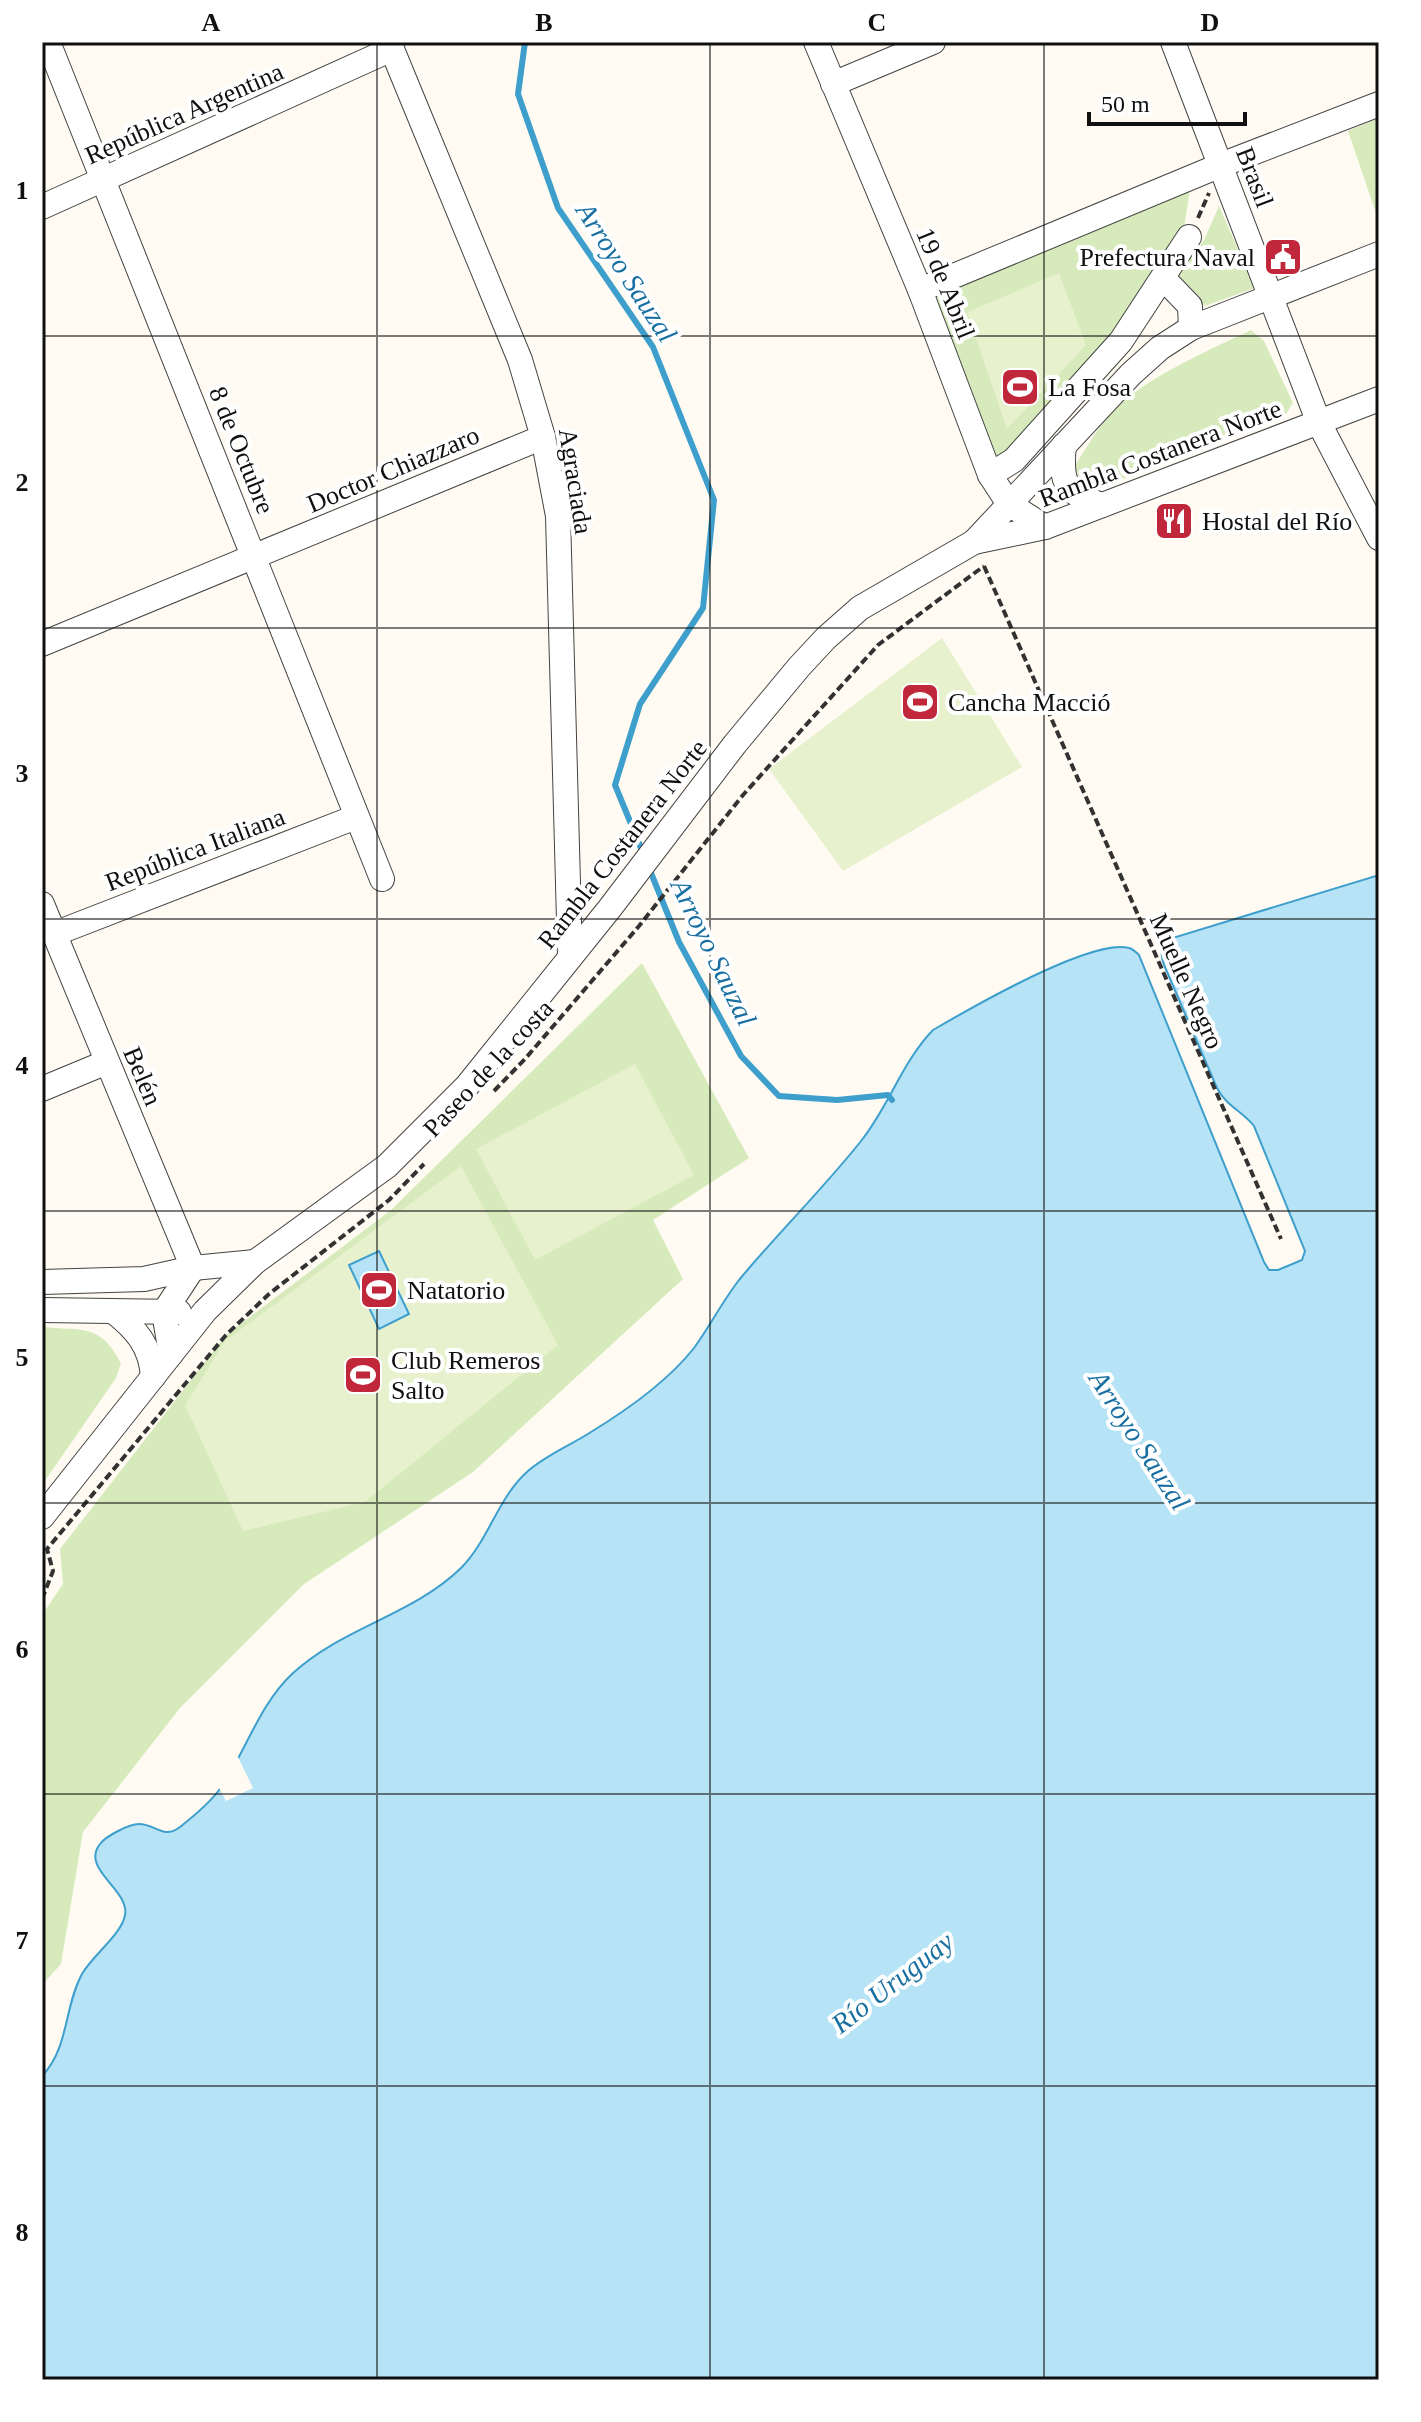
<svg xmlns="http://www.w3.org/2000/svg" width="1421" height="2422" font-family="Georgia,serif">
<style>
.green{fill:#d7eabb}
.pitch{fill:#e7f1cd}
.water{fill:#b7e3f6;stroke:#3e9fcd;stroke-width:2}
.pier{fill:#fffbf2}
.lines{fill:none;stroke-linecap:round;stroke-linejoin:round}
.stream{stroke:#3e9fcd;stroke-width:6}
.minor-casing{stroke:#434343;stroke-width:26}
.path{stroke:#323232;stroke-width:4;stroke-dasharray:8 4;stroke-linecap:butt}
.minor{stroke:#fff;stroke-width:24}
.grid{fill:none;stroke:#101010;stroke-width:2;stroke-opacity:0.55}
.labels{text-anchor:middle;stroke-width:8;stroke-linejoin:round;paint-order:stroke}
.street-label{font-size:26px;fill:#101010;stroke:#fff}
.poi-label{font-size:26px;fill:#101010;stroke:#fff;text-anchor:start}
.water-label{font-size:28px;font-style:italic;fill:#1870a2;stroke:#fff}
.neatline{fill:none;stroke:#101010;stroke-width:3}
.grid-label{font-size:26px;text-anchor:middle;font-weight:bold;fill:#101010}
</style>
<rect width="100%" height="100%" fill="#fffbf2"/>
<!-- green -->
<g class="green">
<polygon points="1379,118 1379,222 1348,131"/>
<polygon points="1190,189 1184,228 1114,335 1010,452 995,462 934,298"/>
<polygon points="1219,206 1255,288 1205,306 1177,274 1204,240"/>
<path d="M1251 330 1264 341 1293 403 1286 414 1102 487 1092 488 1078 481 1075 465C1087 448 1097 428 1111 413 1147 376 1206 352 1251 330Z"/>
<polygon points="642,963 749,1158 653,1220 683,1279 473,1472 304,1584 180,1708 83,1832 61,1964 42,1985 42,1612 46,1609 63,1584 60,1549 226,1335 391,1210"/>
<path d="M42 1327C83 1331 100 1323 121 1363L116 1378 42 1485Z"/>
</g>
<!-- pitch -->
<g class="pitch">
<polygon points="1059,273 1086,345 1007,429 967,312"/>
<polygon points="942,638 1022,767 843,871 769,769"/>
<polygon points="635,1064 694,1175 535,1260 476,1149"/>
<polygon points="461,1166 558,1345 365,1502 243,1531 185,1405 225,1341"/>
</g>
<!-- water -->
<g class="water">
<path d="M1379 875V2380H42V2076C69 2048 64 2007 82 1974 92 1956 122 1934 125 1915 130 1890 80 1869 100 1844 106 1836 129 1824 139 1824 156 1824 163 1840 180 1827 194 1816 212 1801 222 1786 246 1750 260 1704 292 1674 341 1628 413 1615 461 1568 489 1540 498 1497 528 1471 546 1455 571 1445 591 1432 627 1410 668 1381 694 1348 710 1326 722 1302 739 1280 778 1233 823 1189 861 1141 889 1106 902 1062 933 1030 969 1009 1092 938 1129 948 1133 949 1136 952 1139 955L1264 1262 1269 1270H1278L1302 1260 1305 1251 1254 1126C1242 1111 1226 1106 1217 1088L1164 965C1161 956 1160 948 1166 940Z"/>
<polygon points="379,1251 409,1314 379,1329 349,1265"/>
</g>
<!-- pier -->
<polygon class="pier" points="237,1755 253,1788 226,1801 218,1786"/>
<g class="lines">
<!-- stream -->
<g class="stream">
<polyline points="525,42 518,94 558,208 653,347 714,500 703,608 640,704 615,785 643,853"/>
<polyline points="649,868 679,942 741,1056 779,1096 837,1100 888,1095 892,1100"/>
</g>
<defs>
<g id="minor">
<polyline points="48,42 382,879"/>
<polyline points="389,42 520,360 543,437 558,516 570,957"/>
<polyline points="816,42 920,290 990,475 1009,504 1045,527"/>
<polyline points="1173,42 1319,423 1379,538"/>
<polyline points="833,84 933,42"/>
<polyline points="42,207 392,49"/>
<polyline points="1164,279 1190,306 1191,328"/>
<polyline points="920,290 1221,165 1379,104"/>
<path d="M1064 445C1060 484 1065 493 1102 505"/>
<polyline points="990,475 1014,460 1121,341 1189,237"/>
<polyline points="974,542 1131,374 1160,348 1191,328 1379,254"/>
<polyline points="42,644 543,437"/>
<polyline points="42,904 193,1268 164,1312 171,1354"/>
<polyline points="54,934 356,817"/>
<polyline points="42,1089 107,1062"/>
<polyline points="42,1282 144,1279 193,1268 255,1262"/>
<polyline points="42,1310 179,1312"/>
<path d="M113 1311C136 1329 151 1346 153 1377"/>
<polyline points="42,1517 205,1311 255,1262 387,1166 467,1086 610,908 735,744 799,667 826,638 860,608 974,542 1045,527 1379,399"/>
</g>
</defs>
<!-- minor casing -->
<use href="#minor" class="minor-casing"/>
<!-- path -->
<g class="path">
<polyline points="1198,218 1209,193"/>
<polyline points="984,566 1281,1239"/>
<polyline points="494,1091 525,1059 639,926 743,795 878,645 984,566"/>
<polyline points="42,1599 53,1571 47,1549 226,1335 269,1294 389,1200 424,1164"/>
</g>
<!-- minor -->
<use href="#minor" class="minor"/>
</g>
<!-- grid -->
<path class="grid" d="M377 42V2380M710 42V2380M1044 42V2380M42 336H1379M42 628H1379M42 919H1379M42 1211H1379M42 1503H1379M42 1794H1379M42 2086H1379"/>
<!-- icons -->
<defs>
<symbol id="civic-square" viewBox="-11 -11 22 22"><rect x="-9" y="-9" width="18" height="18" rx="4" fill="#c0273a" stroke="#fff"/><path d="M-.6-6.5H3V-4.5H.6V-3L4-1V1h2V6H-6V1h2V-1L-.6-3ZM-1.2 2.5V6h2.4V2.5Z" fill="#fff"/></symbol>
<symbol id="stadium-square" viewBox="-11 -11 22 22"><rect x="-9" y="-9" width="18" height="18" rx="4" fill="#c0273a" stroke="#fff"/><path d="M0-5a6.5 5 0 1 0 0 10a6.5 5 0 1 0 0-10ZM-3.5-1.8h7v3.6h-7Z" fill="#fff"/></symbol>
<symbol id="restaurant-square" viewBox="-11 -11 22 22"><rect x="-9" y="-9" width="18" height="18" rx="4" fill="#c0273a" stroke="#fff"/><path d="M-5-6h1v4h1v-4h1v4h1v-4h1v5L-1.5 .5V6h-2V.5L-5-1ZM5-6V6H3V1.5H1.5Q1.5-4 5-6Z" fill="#fff"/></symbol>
</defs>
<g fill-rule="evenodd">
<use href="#civic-square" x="1261" y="235" width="44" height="44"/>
<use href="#stadium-square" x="998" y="365" width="44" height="44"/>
<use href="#restaurant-square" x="1152" y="499" width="44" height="44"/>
<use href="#stadium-square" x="898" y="680" width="44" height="44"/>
<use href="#stadium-square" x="357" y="1268" width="44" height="44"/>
<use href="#stadium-square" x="341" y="1353" width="44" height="44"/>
</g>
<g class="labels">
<!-- street labels -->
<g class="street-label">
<text transform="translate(184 113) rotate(-24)" y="9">República Argentina</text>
<text transform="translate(1255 177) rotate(69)" y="9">Brasil</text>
<text transform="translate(946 283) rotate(68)" y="9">19 de Abril</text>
<text transform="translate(242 450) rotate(68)" y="9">8 de Octubre</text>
<text transform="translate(1160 453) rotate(-21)" y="9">Rambla Costanera Norte</text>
<text transform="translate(393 469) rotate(-23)" y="9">Doctor Chiazzaro</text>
<text transform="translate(576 481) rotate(81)" y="9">Agraciada</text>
<text transform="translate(622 844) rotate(-52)" y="9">Rambla Costanera Norte</text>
<text transform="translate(195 849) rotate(-21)" y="9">República Italiana</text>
<text transform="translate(1187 981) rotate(66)" y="9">Muelle Negro</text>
<text transform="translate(488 1068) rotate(-47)" y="9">Paseo de la costa</text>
<text transform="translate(143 1076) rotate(67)" y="9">Belén</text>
</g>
<!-- poi labels -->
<g class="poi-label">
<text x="1255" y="266" text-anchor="end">Prefectura Naval</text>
<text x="1048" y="396">La Fosa</text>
<text x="1202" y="530">Hostal del Río</text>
<text x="948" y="711">Cancha Macció</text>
<text x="407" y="1299">Natatorio</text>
<text x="391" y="1369">Club Remeros<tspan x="391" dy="30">Salto</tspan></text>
</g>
<!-- water labels -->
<g class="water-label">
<text transform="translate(627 272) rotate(57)" y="10">Arroyo Sauzal</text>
<text transform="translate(714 952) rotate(64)" y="10">Arroyo Sauzal</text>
<text transform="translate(1140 1440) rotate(57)" y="10">Arroyo Sauzal</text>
<text transform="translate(892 1982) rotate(-38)" y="10">Río Uruguay</text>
</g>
</g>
<!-- border -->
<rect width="1421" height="2422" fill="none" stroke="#ffffff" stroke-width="88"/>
<!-- scale -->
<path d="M1089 112v12h156v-12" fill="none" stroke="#101010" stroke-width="4"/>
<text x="1101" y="112" font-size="24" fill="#101010" stroke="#ffffff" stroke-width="6" paint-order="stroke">50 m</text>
<rect x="44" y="44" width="1333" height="2334" class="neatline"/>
<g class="grid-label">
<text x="211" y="31">A</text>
<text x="544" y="31">B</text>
<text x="877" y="31">C</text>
<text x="1210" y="31">D</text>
<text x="22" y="199">1</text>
<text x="22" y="491">2</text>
<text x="22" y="782">3</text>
<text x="22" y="1074">4</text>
<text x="22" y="1366">5</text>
<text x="22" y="1658">6</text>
<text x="22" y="1949">7</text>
<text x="22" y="2241">8</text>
</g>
</svg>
